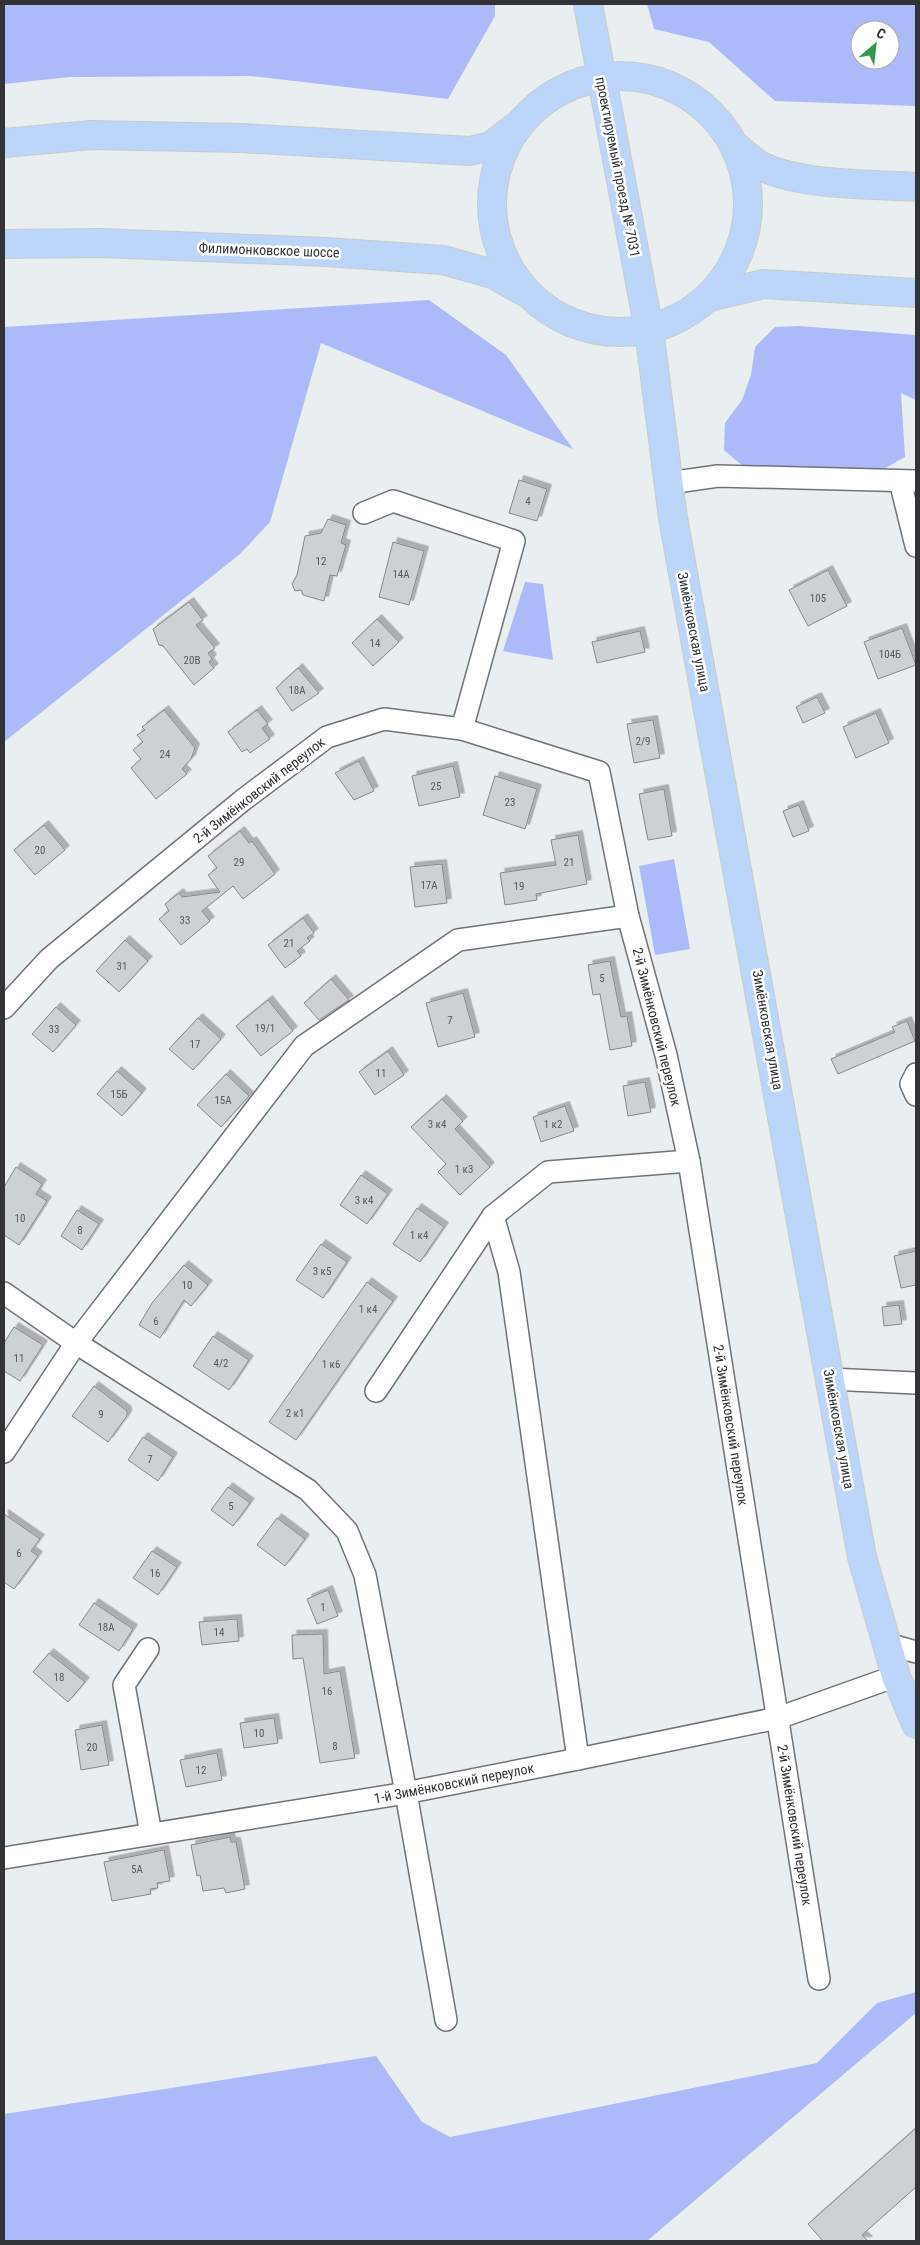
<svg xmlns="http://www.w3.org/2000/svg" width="920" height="2245" font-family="'Roboto Condensed',sans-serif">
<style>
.green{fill:#acbafa;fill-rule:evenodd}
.building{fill:#ccd1d3;stroke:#84898b;filter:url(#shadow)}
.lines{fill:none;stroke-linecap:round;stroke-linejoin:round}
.minor-casing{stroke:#707477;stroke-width:24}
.major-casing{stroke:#c9caca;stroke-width:30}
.minor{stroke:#fff;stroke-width:21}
.major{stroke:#bcd6f9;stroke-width:28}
.labels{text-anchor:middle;stroke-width:5;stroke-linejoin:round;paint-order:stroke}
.number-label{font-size:11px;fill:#585a5c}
.street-label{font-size:14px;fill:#313334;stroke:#fff}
</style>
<defs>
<filter id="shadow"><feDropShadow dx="4.5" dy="-4.5" stdDeviation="0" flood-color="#0004"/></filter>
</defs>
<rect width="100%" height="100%" fill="#e9eef1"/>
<!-- green -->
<g class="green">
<polygon points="4,4 495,4 495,16 448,99 251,76 70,77 4,84"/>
<path d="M647 4H916V106L775 101 709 42 654 29ZM860 30H890V60H860Z"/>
<polygon points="429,300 506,355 573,449 321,343 270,522 240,554 4,742 4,327"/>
<polygon points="799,326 916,335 916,400 901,393 905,457 882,470 745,468 724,450 725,423 742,400 751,375 755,347 775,327"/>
<polygon points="525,582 543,584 553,660 503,651"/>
<polygon points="674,859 690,949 655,955 639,866"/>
<polygon points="916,1992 916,2013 647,2241 4,2241 4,2114 376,2056 422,2122 450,2137 817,2063 877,2003"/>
</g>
<!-- building -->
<g class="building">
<polygon points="519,480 547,489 537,521 509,513"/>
<polygon points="328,519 346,525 341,543 346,545 337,576 330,575 324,601 303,595 301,590 295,591 292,584 297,575 305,536 321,533"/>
<polygon points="393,542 424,551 409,605 379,597"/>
<polygon points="828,570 847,606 808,626 789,590"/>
<polygon points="189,602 203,620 196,625 215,648 208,653 212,659 209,662 214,668 194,685 163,646 159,645 153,629"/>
<polygon points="377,619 399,642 373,666 352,643"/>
<polygon points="902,628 916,665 878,679 864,642"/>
<polygon points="640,631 645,652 597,663 592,642"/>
<polygon points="298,668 319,693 292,711 276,688"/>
<polygon points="817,697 825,713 803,723 796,707"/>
<polygon points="164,710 195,748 191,759 182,769 187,774 156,799 131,768 141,759 133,750 143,742 137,735 145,730 142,727"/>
<polygon points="257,710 268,724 262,728 270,739 250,753 247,749 242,752 228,732"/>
<polygon points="876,713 889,743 856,758 843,727"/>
<polygon points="653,720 660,758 634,763 627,724"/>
<polygon points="359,761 374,791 354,800 335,773"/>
<polygon points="453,766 460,797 419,806 412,776"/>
<polygon points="495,776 537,789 525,829 483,815"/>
<polygon points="664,789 672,836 648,840 639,794"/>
<polygon points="799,805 809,831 793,837 783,811"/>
<polygon points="44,825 65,850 35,875 14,850"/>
<polygon points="240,831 249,843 252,841 275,874 243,899 233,886 202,911 210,921 181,945 159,919 169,911 165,904 179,893 182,897 220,892 208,875 217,868 208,856"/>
<polygon points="578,835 587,884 536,894 537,900 505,905 500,873 556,865 551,840"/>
<polygon points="442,864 447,903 415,907 410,867"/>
<polygon points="303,918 314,933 307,938 310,941 297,951 301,956 285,968 268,945"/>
<polygon points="125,940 148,961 119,992 96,971"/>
<polygon points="610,961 621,1017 627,1016 632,1046 610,1050 600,994 593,995 588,965"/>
<polygon points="331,979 349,1000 319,1020 304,1003"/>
<polygon points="463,993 475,1037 438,1047 426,1003"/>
<polygon points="268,1000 293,1031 261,1056 236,1026"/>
<polygon points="56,1007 76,1025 53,1052 32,1034"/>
<polygon points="198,1018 221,1039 193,1070 169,1049"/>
<polygon points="907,1021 915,1041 838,1074 831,1059 895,1032 892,1027"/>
<polygon points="388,1051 404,1075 375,1095 359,1072"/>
<polygon points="117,1071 142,1093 122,1116 97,1094"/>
<polygon points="226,1074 249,1096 221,1127 197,1105"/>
<polygon points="645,1082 651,1112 628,1116 623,1086"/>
<polygon points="442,1099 463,1121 455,1129 490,1167 460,1195 438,1172 446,1164 411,1127"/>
<polygon points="565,1106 574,1131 541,1142 533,1117"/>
<polygon points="16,1167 42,1184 36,1194 47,1201 19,1245 4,1235 4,1187"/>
<polygon points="361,1175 388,1194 367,1224 340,1205"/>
<polygon points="417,1208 444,1227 420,1262 393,1244"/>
<polygon points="77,1210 99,1224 82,1250 61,1236"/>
<polygon points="321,1244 347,1262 323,1298 296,1280"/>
<polygon points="916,1251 916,1285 901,1288 894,1256"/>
<polygon points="184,1265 208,1285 191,1306 184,1300 160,1338 139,1325 152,1303"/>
<polygon points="367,1282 393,1301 296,1440 269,1422"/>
<polygon points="899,1305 902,1324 884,1326 882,1307"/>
<polygon points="14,1327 43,1345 20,1381 4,1371 4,1343"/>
<polygon points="213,1336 249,1360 229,1390 193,1366"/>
<polygon points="94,1386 127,1411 127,1416 108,1442 72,1416"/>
<polygon points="143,1437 173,1457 158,1481 128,1460"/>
<polygon points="228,1487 250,1503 233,1526 211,1510"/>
<polygon points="4,1514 40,1539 31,1551 38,1556 14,1589 4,1582"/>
<polygon points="277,1518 305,1539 285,1566 257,1545"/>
<polygon points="152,1551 177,1567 158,1595 133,1578"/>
<polygon points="328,1590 338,1616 317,1624 307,1599"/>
<polygon points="94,1603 133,1629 119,1651 79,1625"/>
<polygon points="237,1619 239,1641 202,1645 199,1622"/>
<polygon points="323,1634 324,1674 340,1671 355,1758 320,1763 303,1658 293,1659 292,1635"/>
<polygon points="49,1653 85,1682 68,1702 33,1672"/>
<polygon points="274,1718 278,1743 244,1748 240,1723"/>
<polygon points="102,1725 109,1765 81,1770 75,1730"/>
<polygon points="217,1753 222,1780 186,1787 180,1760"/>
<polygon points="230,1837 231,1842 236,1842 245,1889 226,1893 224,1888 203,1891 200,1875 197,1876 191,1845"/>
<polygon points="164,1850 170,1881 157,1883 158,1888 150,1889 151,1894 112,1901 104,1862"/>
<polygon points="916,2128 916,2187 862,2235 868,2241 823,2241 808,2224"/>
</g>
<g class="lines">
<defs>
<g id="minor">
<polyline points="900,481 916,546"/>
<polyline points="669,483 718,476 916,481"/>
<polyline points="364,513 393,501 514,541 462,729"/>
<polyline points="4,1008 49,959 243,800 327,737 384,719 462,729 599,772 628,916 666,1055 689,1161 819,1979"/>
<polyline points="916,1074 911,1084 916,1095"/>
<polyline points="4,1293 76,1343 308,1490 347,1531 365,1575 406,1793 446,2020"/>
<polyline points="830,1379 916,1383"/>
<polyline points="376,1391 493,1216"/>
<polyline points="4,1452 76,1343 304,1046 458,940 628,916"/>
<polyline points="888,1644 916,1652"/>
<polyline points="148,1649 124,1685 151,1834"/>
<polyline points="578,1759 509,1272 493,1216 548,1172 689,1161"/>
<polyline points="4,1858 400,1794 578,1759 778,1718 896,1676"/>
</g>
<g id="major">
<polyline points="588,4 649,330 673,518 862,1557 896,1676 916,1724"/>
<circle cx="620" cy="204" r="128"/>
<polyline points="4,143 91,135 241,138 470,151 491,146 514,128"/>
<path d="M735 146C743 152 751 160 759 165 797 186 873 184 916 187"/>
<polyline points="4,244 102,243 326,252 443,260 493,274 523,291"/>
<polyline points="710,297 763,284 916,293"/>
</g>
</defs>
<!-- minor casing -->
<use href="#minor" class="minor-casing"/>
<!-- major casing -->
<use href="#major" class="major-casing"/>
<!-- minor -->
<use href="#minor" class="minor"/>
<!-- major -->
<use href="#major" class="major"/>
</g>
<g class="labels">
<!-- number labels -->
<g class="number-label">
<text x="528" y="505">4</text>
<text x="321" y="565">12</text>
<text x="401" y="578">14А</text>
<text x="818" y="602">105</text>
<text x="375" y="647">14</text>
<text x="890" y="658">104Б</text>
<text x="192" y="664">20В</text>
<text x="297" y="694">18А</text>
<text x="643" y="745">2/9</text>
<text x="165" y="758">24</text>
<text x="436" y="790">25</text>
<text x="510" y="806">23</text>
<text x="40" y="854">20</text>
<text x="239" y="866">29</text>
<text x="569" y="866">21</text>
<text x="429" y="889">17А</text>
<text x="519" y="890">19</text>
<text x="185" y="924">33</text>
<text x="289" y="947">21</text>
<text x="122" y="970">31</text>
<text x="602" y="982">5</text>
<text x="450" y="1024">7</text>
<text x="265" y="1032">19/1</text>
<text x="54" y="1033">33</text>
<text x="195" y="1048">17</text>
<text x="381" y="1077">11</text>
<text x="119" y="1098">15Б</text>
<text x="223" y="1104">15А</text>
<text x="437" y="1128">3 к4</text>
<text x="553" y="1128">1 к2</text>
<text x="464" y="1173">1 к3</text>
<text x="364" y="1204">3 к4</text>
<text x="20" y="1222">10</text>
<text x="80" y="1234">8</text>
<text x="419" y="1239">1 к4</text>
<text x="322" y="1275">3 к5</text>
<text x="187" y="1289">10</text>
<text x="368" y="1313">1 к4</text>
<text x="156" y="1325">6</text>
<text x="19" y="1362">11</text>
<text x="221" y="1367">4/2</text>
<text x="331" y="1368">1 к6</text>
<text x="295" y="1417">2 к1</text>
<text x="101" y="1418">9</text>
<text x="150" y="1463">7</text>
<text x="231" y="1510">5</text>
<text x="19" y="1557">6</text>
<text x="155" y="1577">16</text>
<text x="323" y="1611">1</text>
<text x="106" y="1631">18А</text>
<text x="219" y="1636">14</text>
<text x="59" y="1681">18</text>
<text x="327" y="1695">16</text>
<text x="259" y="1737">10</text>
<text x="335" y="1750">8</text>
<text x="92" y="1751">20</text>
<text x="201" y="1774">12</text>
<text x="137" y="1873">5А</text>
</g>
<!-- street labels -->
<g class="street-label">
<text transform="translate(618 167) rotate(79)" y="5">проектируемый проезд № 7031</text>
<text transform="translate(269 250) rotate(2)" y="5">Филимонковское шоссе</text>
<text transform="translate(694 632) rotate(79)" y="5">Зимёнковская улица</text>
<text transform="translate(259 790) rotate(-38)" y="5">2-й Зимёнковский переулок</text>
<text transform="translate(657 1027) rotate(76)" y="5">2-й Зимёнковский переулок</text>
<text transform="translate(768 1030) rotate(80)" y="5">Зимёнковская улица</text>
<text transform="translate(731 1425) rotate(81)" y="5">2-й Зимёнковский переулок</text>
<text transform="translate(839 1429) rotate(80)" y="5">Зимёнковская улица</text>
<text transform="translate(454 1783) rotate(-11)" y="5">1-й Зимёнковский переулок</text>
<text transform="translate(795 1825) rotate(81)" y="5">2-й Зимёнковский переулок</text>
</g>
</g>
<!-- border -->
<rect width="920" height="2245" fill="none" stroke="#313334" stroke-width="10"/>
<!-- north arrow -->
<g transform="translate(875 45) rotate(28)"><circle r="24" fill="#ffffff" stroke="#adadae"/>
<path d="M0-4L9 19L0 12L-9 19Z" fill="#35974b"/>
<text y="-8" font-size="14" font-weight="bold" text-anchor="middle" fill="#313334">С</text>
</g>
</svg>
